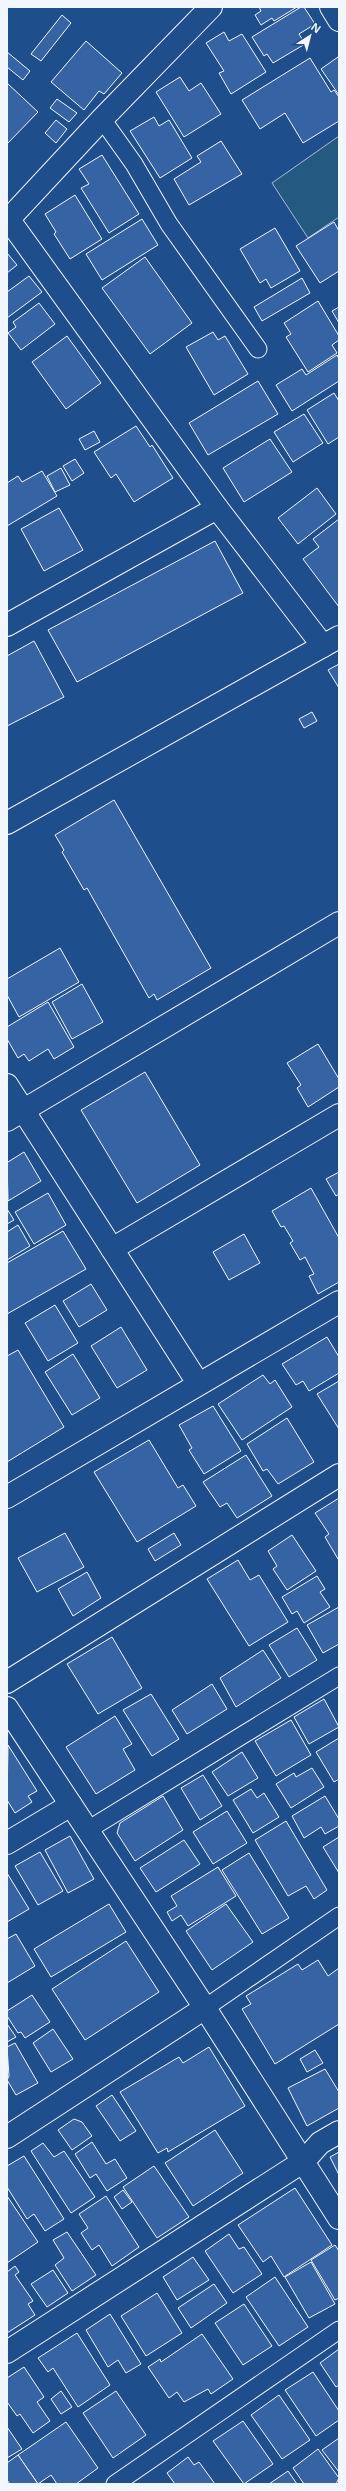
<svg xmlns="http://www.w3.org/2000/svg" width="346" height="2491" font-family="'Open Sans',sans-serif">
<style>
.green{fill:#245a82;stroke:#a8bbd7}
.building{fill:#3563a3;stroke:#f2f6ff}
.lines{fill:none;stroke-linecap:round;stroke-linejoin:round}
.service-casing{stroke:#f2f6ff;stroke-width:19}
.minor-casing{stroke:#f2f6ff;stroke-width:24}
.tertiary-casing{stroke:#f2f6ff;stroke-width:24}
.service{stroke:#1f4e8c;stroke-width:17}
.minor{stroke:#1f4e8c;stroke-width:22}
.tertiary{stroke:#1f4e8c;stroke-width:22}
</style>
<rect width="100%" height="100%" fill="#1f4e8c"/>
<!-- green -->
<polygon class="green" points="339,136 339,217 308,238 272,183"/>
<!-- building -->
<g class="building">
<polygon points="259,7 297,7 274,21 272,18 261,25 255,15 261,11"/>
<polygon points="301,7 304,7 315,24 299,34 305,44 273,63 267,54 264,56 252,37"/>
<polygon points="62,15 71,23 41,61 31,54"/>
<polygon points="224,32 229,41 242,34 266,72 231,94 219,73 224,71 206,43"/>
<polygon points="86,41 122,73 104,94 99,91 84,110 51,82"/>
<polygon points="7,52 30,71 23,80 7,67"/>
<polygon points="338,57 339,59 339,95 321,69"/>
<polygon points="310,58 331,92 334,90 339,97 339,121 303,143 285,113 260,129 242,100"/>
<polygon points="180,77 189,91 201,83 221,114 184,137 156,92"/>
<polygon points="7,83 38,112 7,144"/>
<polygon points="57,99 77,113 69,122 50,108"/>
<polygon points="154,117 159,126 169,120 192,158 160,178 130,131"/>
<polygon points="56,120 67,129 56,143 45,133"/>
<polygon points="221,141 242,174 189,205 174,179 201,162 197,156"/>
<polygon points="102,155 139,214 109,233 81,188 89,184 79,169"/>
<polygon points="75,195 102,239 70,259 54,234 56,232 45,214"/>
<polygon points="142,219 158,245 102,280 86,254"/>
<polygon points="334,222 339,231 339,271 320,283 296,246"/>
<polygon points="275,228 300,271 271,288 266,279 260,283 240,249"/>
<polygon points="7,253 17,265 7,273"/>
<polygon points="145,257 192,323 150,354 102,288"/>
<polygon points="29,276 42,292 7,318 7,292"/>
<polygon points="302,278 310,293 262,321 254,307"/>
<polygon points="318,301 339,336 339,340 332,345 337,353 308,372 286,337 291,334 284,323"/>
<polygon points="39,303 55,324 21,350 8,333 16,327 13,322"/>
<polygon points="339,307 339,323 332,311"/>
<polygon points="213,332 218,340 225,336 248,374 214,395 186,347"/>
<polygon points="67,336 101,383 66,409 32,362"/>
<polygon points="337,355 339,359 339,381 292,411 276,385 302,369 306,375"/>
<polygon points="258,381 278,414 208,455 189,423"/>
<polygon points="334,393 339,401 339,437 328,444 307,410"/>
<polygon points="304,414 323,443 293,462 274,432"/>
<polygon points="136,426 150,447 152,445 173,478 134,502 116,474 111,478 94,452"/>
<polygon points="94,431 100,442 85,450 79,439"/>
<polygon points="270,439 292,472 244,502 223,468"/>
<polygon points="75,459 84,473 72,481 63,466"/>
<polygon points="61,468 70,485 55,492 47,476"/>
<polygon points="42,471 57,496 7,526 7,483 18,476 22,482"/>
<polygon points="317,488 336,514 298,544 278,518"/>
<polygon points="59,508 83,550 44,571 21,529"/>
<polygon points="339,519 339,607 303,559 319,547 313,539"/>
<polygon points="215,541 243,593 77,682 48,630"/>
<polygon points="34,641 64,697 7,726 7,656"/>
<polygon points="339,664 339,688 328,670"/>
<polygon points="312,712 317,721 304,728 299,719"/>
<polygon points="114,800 211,968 157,1000 154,994 149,998 87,888 84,890 62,852 64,850 55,835"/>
<polygon points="60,948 79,982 19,1017 7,995 7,979"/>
<polygon points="82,984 103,1022 72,1039 52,1002"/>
<polygon points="48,1002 74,1047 54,1059 48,1049 29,1061 24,1054 18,1058 7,1039 7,1027"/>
<polygon points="318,1044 339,1079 339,1087 308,1107 297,1088 301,1085 287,1063"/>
<polygon points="145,1072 200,1165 137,1203 81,1110"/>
<polygon points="24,1152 41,1181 8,1201 7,1160 8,1162"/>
<polygon points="339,1172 339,1194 336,1196 326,1179"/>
<polygon points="311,1188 339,1238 339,1282 318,1294 309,1276 314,1274 305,1257 300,1260 290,1243 293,1241 284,1226 281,1227 272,1211"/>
<polygon points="48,1193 66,1225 34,1244 15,1212"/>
<polygon points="7,1209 14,1220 7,1224"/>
<polygon points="18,1225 30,1246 7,1260 7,1232"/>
<polygon points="63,1231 86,1269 7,1314 7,1263"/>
<polygon points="244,1234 260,1263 229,1280 213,1252"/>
<polygon points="91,1284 107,1310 79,1327 63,1301"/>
<polygon points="55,1305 78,1343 48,1361 25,1323"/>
<polygon points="121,1327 147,1370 117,1388 91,1346"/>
<polygon points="327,1337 339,1357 339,1373 309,1391 303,1381 296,1385 282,1364"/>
<polygon points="18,1350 64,1427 7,1462 7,1356"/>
<polygon points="73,1354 100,1398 72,1415 45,1372"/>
<polygon points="263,1375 270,1384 275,1380 292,1407 242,1440 218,1404"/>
<polygon points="339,1381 339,1429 317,1394"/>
<polygon points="213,1406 241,1451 204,1474 189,1450 192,1448 179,1425"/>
<polygon points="287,1418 314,1462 278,1484 267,1469 263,1471 247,1444"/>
<polygon points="149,1440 178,1488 183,1485 196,1506 137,1542 94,1472"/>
<polygon points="246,1455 272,1496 237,1518 227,1503 220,1507 203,1482"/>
<polygon points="339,1498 339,1558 338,1559 325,1537 329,1534 315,1513"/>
<polygon points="65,1533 84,1567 37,1592 18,1558"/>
<polygon points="174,1533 181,1545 155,1561 148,1549"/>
<polygon points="292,1535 316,1571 287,1590 273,1569 277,1566 268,1551"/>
<polygon points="238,1560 250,1580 259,1575 288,1622 249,1646 207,1579"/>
<polygon points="87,1572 101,1598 73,1616 58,1589"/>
<polygon points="317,1576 325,1589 320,1592 330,1607 304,1623 297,1611 292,1614 282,1597"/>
<polygon points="339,1607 339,1644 323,1653 307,1625"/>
<polygon points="297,1628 317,1660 289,1677 269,1645"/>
<polygon points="112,1637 142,1688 98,1714 67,1664"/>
<polygon points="263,1650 281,1678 236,1707 220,1678"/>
<polygon points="212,1684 227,1709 187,1734 172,1710"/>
<polygon points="151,1694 179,1739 152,1756 123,1710"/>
<polygon points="324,1699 339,1727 309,1744 294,1717"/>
<polygon points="115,1716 132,1744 123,1749 135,1770 96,1794 66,1747"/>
<polygon points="291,1720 311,1755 276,1776 255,1741"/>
<polygon points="339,1738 339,1779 334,1782 316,1752"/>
<polygon points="8,1745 37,1791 28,1796 32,1802 15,1813 7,1800"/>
<polygon points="242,1752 258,1778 228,1796 212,1772"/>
<polygon points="312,1768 324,1787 291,1808 276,1784 294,1773 296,1777"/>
<polygon points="203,1775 222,1806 200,1820 181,1788"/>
<polygon points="251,1789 257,1798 264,1793 279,1817 253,1833 233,1800"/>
<polygon points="163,1796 183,1830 135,1861 117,1833 120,1823"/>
<polygon points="325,1796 339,1819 339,1826 325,1834 321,1827 304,1838 292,1816"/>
<polygon points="227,1811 247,1843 213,1864 193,1832"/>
<polygon points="286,1821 327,1890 314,1899 306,1886 288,1896 255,1840"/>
<polygon points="70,1836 94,1879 68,1893 45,1850"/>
<polygon points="339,1837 339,1873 323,1847"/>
<polygon points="184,1840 200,1864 156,1892 140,1868"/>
<polygon points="40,1852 63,1891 38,1905 15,1866"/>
<polygon points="249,1853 289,1918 262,1934 222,1870"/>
<polygon points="218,1867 236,1896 188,1926 181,1915 172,1921 167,1912 177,1906 171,1896"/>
<polygon points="7,1873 29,1909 7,1922"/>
<polygon points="109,1904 126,1932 51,1977 34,1949"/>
<polygon points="226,1904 253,1942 212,1970 186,1931"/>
<polygon points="16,1934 35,1966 7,1983 7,1939"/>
<polygon points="126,1941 159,1992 85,2040 52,1989"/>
<polygon points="318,1960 328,1976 339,1968 339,2024 275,2064 242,2009 251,2004 246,1996 298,1964 302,1970"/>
<polygon points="32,1995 50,2022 25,2038 21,2032 18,2033 7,2016 7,2011"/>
<polygon points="7,2024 16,2037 7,2042"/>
<polygon points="53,2029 73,2059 51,2072 33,2043"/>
<polygon points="15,2043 38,2083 16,2095 7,2080 9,2076 7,2047"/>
<polygon points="209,2047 245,2106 168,2152 167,2148 158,2153 120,2092 179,2057 183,2063"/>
<polygon points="315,2050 323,2063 307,2072 300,2059"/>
<polygon points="325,2069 339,2092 339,2108 307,2126 288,2088"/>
<polygon points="112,2095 136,2131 120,2141 96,2106"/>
<polygon points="74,2119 82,2122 92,2136 72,2150 58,2130"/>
<polygon points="215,2130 243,2173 193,2206 165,2163"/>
<polygon points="92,2142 106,2164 115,2159 127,2178 107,2191 96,2174 90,2178 75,2154"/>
<polygon points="43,2143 54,2157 64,2151 95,2197 71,2213 31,2151"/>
<polygon points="339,2152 339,2175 330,2157"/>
<polygon points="24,2156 64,2219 45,2231 34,2214 27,2219 7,2187 7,2166"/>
<polygon points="154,2166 189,2217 157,2238 123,2187"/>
<polygon points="295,2188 332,2245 284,2277 271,2256 263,2262 238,2225"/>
<polygon points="123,2190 132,2202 122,2209 114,2197"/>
<polygon points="7,2196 38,2242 7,2263"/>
<polygon points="106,2196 139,2247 112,2266 99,2245 92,2250 81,2233 88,2228 79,2214"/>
<polygon points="67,2232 96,2275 72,2291 55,2265 64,2258 53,2240"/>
<polygon points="229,2234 239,2249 244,2247 262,2274 233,2293 205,2251"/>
<polygon points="335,2245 339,2251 339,2298 335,2300 311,2260"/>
<polygon points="193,2257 209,2280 177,2300 163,2277"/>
<polygon points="311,2262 335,2304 309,2318 285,2277"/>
<polygon points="15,2266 19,2272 15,2275 33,2301 28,2304 35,2315 7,2333 7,2272"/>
<polygon points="53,2270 68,2293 47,2307 31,2284"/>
<polygon points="275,2277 308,2327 279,2346 246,2297"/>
<polygon points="214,2284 227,2303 191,2328 178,2308"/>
<polygon points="157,2293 182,2333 146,2356 121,2316"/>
<polygon points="244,2304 272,2346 243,2365 215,2323"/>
<polygon points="110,2314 141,2364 126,2373 118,2360 108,2367 86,2330"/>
<polygon points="77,2333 110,2385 78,2407 53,2368 48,2372 38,2358"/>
<polygon points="202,2334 233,2379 211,2394 208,2389 184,2402 177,2392 169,2398 148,2367 160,2359 161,2362"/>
<polygon points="339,2349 339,2385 336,2387 320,2363"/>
<polygon points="24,2367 44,2397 37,2402 50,2421 33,2433 20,2414 17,2416 7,2402 7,2378"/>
<polygon points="313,2372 339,2411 339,2420 316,2436 285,2390"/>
<polygon points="61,2391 72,2407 61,2414 51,2399"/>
<polygon points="116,2391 146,2435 113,2458 83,2413"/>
<polygon points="279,2395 310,2440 282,2459 251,2415"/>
<polygon points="243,2421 273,2464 244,2484 213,2441"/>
<polygon points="66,2422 98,2468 76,2484 57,2484 51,2475 38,2484 18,2455"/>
<polygon points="7,2427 22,2449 7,2458"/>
<polygon points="339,2438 339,2472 322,2450"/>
<polygon points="318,2449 339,2478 336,2484 304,2484 293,2468"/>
<polygon points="18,2455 38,2484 10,2484 7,2480 7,2463"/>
<polygon points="188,2457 194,2465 199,2462 215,2484 175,2484 167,2473"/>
<polygon points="288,2471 297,2484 269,2484"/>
</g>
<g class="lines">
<defs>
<g id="service">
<polyline points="102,119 134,164 169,224 258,349"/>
<polyline points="86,1831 339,1676"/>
<polyline points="205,2008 339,1916"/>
<polyline points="115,2484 339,2330"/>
</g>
<g id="minor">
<polyline points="331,7 339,20"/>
<polyline points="9,220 217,508 323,646"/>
<polyline points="7,221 102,119 211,7"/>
<polyline points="7,625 217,508"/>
<polyline points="7,823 339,637"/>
<polyline points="7,1085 198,1383"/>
<polyline points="112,1249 339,1115"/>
<polyline points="7,1497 339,1302"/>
<polyline points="7,1682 339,1475"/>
<polyline points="7,1843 71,1805"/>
<polyline points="7,2137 205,2008"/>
<polyline points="7,2352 304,2161 320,2143 339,2132"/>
</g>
<g id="tertiary">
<polyline points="7,1120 339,923"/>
<polyline points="7,1708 205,2008 339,2218"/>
</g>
</defs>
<!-- service casing -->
<use href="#service" class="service-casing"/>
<!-- minor casing -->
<use href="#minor" class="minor-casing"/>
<!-- tertiary casing -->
<use href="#tertiary" class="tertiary-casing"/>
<!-- service -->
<use href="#service" class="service"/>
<!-- minor -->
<use href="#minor" class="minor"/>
<!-- tertiary -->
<use href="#tertiary" class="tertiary"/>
</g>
<!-- border -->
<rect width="346" height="2491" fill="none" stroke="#f2f6ff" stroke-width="16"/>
<!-- north arrow -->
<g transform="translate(310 36) rotate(36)" stroke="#1f4e8c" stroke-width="3" paint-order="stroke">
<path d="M0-3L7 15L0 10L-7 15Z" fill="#f2f6ff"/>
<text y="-6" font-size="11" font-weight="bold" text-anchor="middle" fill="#f2f6ff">N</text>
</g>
</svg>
